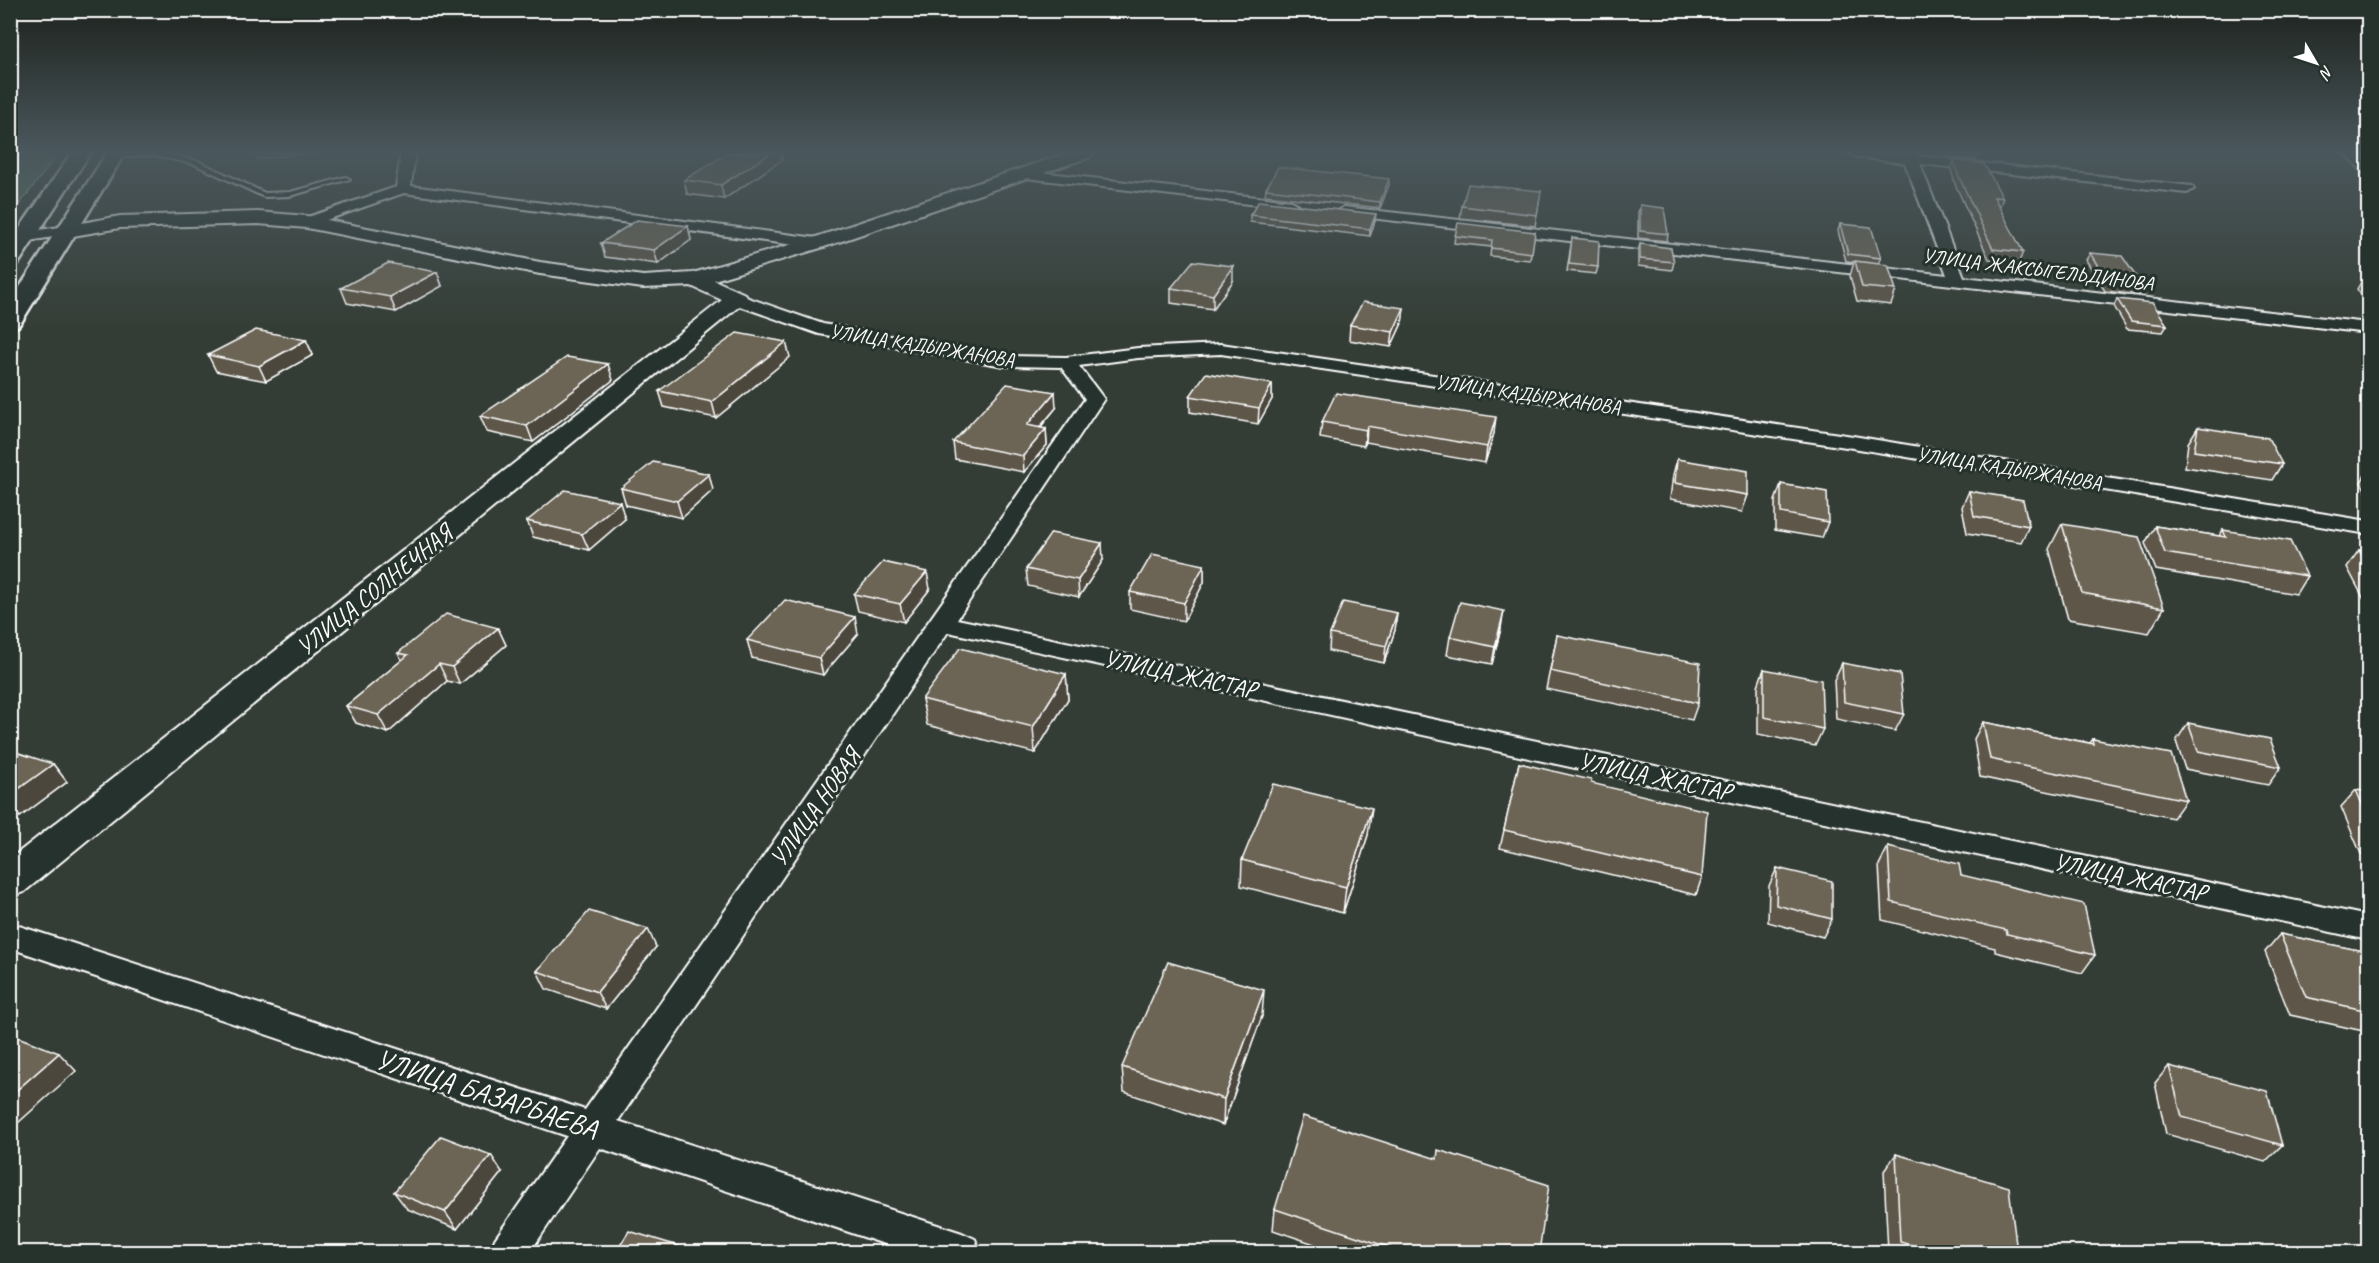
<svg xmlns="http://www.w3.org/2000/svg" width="2379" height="1263" font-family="Caveat,sans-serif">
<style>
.green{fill:#55725a;stroke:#aab8ac;stroke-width:1.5}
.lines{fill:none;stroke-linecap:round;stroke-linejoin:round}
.service-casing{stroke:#fff;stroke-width:4}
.minor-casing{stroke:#fff;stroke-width:4}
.tertiary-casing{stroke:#fff;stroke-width:4}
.secondary-casing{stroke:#fff;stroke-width:5}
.service{fill:#26332d;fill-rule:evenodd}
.minor{fill:#26332d;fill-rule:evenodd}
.tertiary{fill:#26332d;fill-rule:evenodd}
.secondary{fill:#26332d;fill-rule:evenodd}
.wall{fill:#5d5749;stroke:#fff;stroke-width:1.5}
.shaded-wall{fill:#4c473c;stroke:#fff;stroke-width:1.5}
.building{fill:#6c6555;stroke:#fff;stroke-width:1.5}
.labels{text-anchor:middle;stroke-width:6;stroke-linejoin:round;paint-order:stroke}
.far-street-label{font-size:20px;fill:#fff;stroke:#26332d}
.street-label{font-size:24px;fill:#fff;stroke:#26332d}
.near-street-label{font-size:28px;fill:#fff;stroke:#26332d}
</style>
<rect width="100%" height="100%" fill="#343d35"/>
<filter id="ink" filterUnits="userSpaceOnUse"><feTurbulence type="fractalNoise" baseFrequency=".0167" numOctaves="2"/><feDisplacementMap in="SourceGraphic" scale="12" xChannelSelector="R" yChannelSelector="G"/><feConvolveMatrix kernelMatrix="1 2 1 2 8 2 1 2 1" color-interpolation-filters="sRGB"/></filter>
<g filter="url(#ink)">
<!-- green -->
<polygon class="green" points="11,153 59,153 11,215 10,153"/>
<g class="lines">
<defs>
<polygon id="service" points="128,153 161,153 198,161 265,193 290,192 346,177 350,179 290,196 264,197 194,164 152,155 114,158 111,156"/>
<g id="minor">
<polygon points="401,153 415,153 411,186 817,238 825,243 817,248 404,193 312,225 302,225 299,222 302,219 396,187"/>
<polygon points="1849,153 1918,153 1918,156 2192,186 2194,189 2187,193 1920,164 1964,277 2368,323 2368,333 1344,215 1337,211 1344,207 1947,275 1905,163 1856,157"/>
<polygon points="2345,153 2360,153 2368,162 2368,173 2363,172"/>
<polygon points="1022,170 1291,201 1298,205 1291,209 1017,177 1015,174 1017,171"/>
<polygon points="67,226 72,228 75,231 72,234 10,244 10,234"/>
<polygon points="737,294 823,324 1004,356 1066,357 1138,348 1221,344 1853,436 2368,521 2368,534 1853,448 1221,354 1138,358 1079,366 1104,399 957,619 2368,916 2368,940 948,632 618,1121 962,1233 975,1239 980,1252 908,1252 600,1148 530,1252 490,1252 495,1239 567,1136 10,948 10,923 585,1110 1085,399 1061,367 1004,366 819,334 731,303 729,299 731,295"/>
</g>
<polygon id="tertiary" points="1067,153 1093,153 1090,157 824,247 714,280 745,294 748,299 24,892 10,896 10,859 722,300 691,286 643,288 540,274 307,228 258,224 120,228 67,237 60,235 57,231 60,227 120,216 258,212 307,216 540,262 643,276 693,273 810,239"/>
<g id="secondary">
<polygon points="72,153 90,153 18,264 10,265 10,242"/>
<polygon points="107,153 125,153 22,321 18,326 10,328 10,302"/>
</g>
</defs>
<!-- service casing -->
<use href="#service" class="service-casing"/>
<!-- minor casing -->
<use href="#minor" class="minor-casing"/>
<!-- tertiary casing -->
<use href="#tertiary" class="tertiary-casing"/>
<!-- secondary casing -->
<use href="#secondary" class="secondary-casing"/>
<!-- service -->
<use href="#service" class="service"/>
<!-- minor -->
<use href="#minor" class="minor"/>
<!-- tertiary -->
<use href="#tertiary" class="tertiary"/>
<!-- secondary -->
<use href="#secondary" class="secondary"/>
</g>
<!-- wall -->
<g class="wall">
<polygon points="728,153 781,153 782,160 724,199 687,194 684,180"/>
<polygon points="1947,153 1978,153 1979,154 1976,160 1948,157"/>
<polygon points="1954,160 2003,198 1999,208 2023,252 2019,262 1989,259 1955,184 1951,170"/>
<polygon points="1389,185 1380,208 1265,195 1266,189"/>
<polygon points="1541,191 1535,226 1460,218 1462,206"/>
<polygon points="1640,205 1668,234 1667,241 1638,238 1638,212"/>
<polygon points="1250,215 1375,221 1370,236 1250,222"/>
<polygon points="1840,224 1881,258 1878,264 1896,290 1891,305 1857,301 1850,276 1854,262 1846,261 1838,231"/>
<polygon points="688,226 691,240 658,264 605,257 601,243"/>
<polygon points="1535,232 1530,260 1490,256 1491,247 1454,243 1455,236"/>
<polygon points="1572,238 1598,267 1596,274 1567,271"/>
<polygon points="1640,244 1674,262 1672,270 1638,266 1638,251"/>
<polygon points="2090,253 2143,287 2139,295 2105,291 2086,260"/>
<polygon points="437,272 442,286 396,312 347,303 341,288"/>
<polygon points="2363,279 2368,280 2368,305 2357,289"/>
<polygon points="1233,281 1213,309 1171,303 1171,288"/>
<polygon points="2117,299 2167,325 2163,332 2127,329 2114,306"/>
<polygon points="1404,308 1402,323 1391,347 1349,340 1350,325"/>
<polygon points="306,340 313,355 266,381 216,371 208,355"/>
<polygon points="790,357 716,418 664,407 659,391"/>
<polygon points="613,380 533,442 487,432 480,416"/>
<polygon points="1272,384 1272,399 1258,424 1190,412 1190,396"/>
<polygon points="1056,408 1040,428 1046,429 1047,445 1024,472 955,459 953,442"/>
<polygon points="1322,422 1494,433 1485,463 1366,442 1364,446 1320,438"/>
<polygon points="2198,427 2282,464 2272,480 2185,467 2188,443"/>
<polygon points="1677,459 1748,495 1742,512 1670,499 1673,475"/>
<polygon points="2368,470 2368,495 2361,482"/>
<polygon points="1781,484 1828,522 1822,538 1775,530 1775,501"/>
<polygon points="621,488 713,490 682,518 626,505"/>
<polygon points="1969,491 2029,526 2021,542 1967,533 1962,507"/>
<polygon points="625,519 589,550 533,537 527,521"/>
<polygon points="2062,524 2164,608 2149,633 2068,619 2049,549"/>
<polygon points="2155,526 2219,536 2223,530 2307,576 2296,594 2156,570 2145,543"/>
<polygon points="2359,550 2368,552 2368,607 2347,567"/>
<polygon points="1103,560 1079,597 1028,586 1026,569"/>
<polygon points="1204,565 1204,582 1184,621 1130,609 1130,592"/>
<polygon points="930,589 904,622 858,611 854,594"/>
<polygon points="1397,613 1395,630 1384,663 1329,651 1330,634"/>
<polygon points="498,628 506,645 460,684 447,681 388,733 356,723 346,706 402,660 398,653"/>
<polygon points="1501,628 1492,664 1447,655 1450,637"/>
<polygon points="858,634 823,675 752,658 747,640"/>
<polygon points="1557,635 1698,703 1692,720 1546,689"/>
<polygon points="1842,663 1904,714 1895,731 1836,719 1834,680"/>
<polygon points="1764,669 1823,729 1815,746 1758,734 1758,686"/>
<polygon points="1066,674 1068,699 1035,753 927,725 922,699"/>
<polygon points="1983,722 2090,743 2093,739 2186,800 2173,818 1980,777 1974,739"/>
<polygon points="2188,723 2281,767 2268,785 2185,769 2176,741"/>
<polygon points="10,756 53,764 67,782 20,817 10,814"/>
<polygon points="1519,763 1591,783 1702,877 1696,895 1500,848"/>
<polygon points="2356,790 2368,792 2368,855 2361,854 2341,807"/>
<polygon points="1368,835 1343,913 1241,886 1242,860"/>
<polygon points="1888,847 1961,875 2095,955 2082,973 1995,952 1995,948 1882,920 1879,865"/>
<polygon points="1777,868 1832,919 1823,937 1768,922 1769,886"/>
<polygon points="2280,934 2368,952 2368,1032 2290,1015 2265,952"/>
<polygon points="656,947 606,1009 546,989 537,971"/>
<polygon points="1262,1016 1223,1125 1124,1092 1122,1067"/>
<polygon points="2169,1066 2282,1145 2265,1162 2166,1134 2155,1083"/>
<polygon points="1896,1154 2017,1252 1888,1252 1884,1171"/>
<polygon points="1436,1159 1539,1252 1338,1252 1273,1230 1275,1209"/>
<polygon points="502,1172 457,1229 407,1209 394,1192"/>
</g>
<!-- shaded-wall -->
<g class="shaded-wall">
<polygon points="255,153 313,153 258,159"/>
<polygon points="771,153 781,153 782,160 724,199 721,185"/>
<polygon points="1389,179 1389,185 1380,208 1380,202"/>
<polygon points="1376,214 1375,221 1370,236 1370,229"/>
<polygon points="688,226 691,240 658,264 654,250"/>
<polygon points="1233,266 1233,281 1213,309 1213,295"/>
<polygon points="437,272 442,286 396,312 390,297"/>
<polygon points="1404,308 1402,323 1391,347 1393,332"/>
<polygon points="306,340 313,355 266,381 259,366"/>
<polygon points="786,342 790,357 716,418 712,402"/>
<polygon points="608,364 613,380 533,442 527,426"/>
<polygon points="1272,384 1272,399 1258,424 1259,408"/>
<polygon points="1055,392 1056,408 1028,441 1027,425"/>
<polygon points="1496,417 1494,433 1485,463 1487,447"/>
<polygon points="1367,426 1366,442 1364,446 1366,430"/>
<polygon points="1046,429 1047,445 1024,472 1023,456"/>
<polygon points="709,474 713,490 682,518 677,501"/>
<polygon points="620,502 625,519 589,550 582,534"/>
<polygon points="1102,543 1103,560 1079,597 1078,580"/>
<polygon points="1204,565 1204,582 1184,621 1184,603"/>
<polygon points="927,572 930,589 904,622 900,604"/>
<polygon points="1504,611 1501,628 1492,664 1495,647"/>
<polygon points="1397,613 1395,630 1384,663 1386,646"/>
<polygon points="855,617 858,634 823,675 819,658"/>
<polygon points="498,628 506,645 460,684 452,667"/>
<polygon points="439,664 447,681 388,733 378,715"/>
<polygon points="1066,674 1068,699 1035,753 1033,727"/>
<polygon points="53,764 67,782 20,817 10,806 10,795"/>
<polygon points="1372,808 1368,835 1343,913 1346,887"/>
<polygon points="648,929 656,947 606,1009 597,992"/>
<polygon points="1264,990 1262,1016 1223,1125 1224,1099"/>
<polygon points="59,1053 76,1071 10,1130 10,1096"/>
<polygon points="491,1155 502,1172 457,1229 445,1212"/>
</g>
<!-- building -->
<g class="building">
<polygon points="728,153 771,153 721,185 684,180"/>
<polygon points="1954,160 1984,164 2003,198 1994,197 2023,252 1993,249 1958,175"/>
<polygon points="1278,167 1389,179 1380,202 1266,189"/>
<polygon points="1468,184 1541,191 1537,215 1462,206"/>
<polygon points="1259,201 1376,214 1370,229 1250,215"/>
<polygon points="1640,205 1664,208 1668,234 1640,231"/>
<polygon points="637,220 688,226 654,250 601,243"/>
<polygon points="1458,223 1535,232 1532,253 1491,248 1492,240 1455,236"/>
<polygon points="1840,224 1871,227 1881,258 1848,254"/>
<polygon points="1572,238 1599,241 1598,267 1569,264"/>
<polygon points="1640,244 1671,248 1674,262 1640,259"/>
<polygon points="2090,253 2122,256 2143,287 2108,283"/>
<polygon points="1193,261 1233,266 1213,295 1171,288"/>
<polygon points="1855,261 1888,265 1896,290 1862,287"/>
<polygon points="388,263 437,272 390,297 341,288"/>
<polygon points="2363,279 2368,280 2368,287"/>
<polygon points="2117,299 2153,303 2167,325 2131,321"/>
<polygon points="1363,302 1404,308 1393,332 1350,325"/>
<polygon points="256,330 306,340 259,366 208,355"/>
<polygon points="737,333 786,342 712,402 659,391"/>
<polygon points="567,357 608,364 527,426 480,416"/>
<polygon points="1206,373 1272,384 1259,408 1190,396"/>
<polygon points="1007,384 1055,392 1027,425 1046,429 1023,456 953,442"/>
<polygon points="1336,393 1496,417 1487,447 1367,426 1366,430 1322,422"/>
<polygon points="2198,427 2268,438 2282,464 2194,451"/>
<polygon points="1677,459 1748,471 1748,495 1675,483"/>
<polygon points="653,462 709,474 677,501 621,488"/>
<polygon points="1781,484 1827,492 1828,522 1781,513"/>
<polygon points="565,490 620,502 582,534 527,521"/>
<polygon points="1969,491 2023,500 2029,526 1974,516"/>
<polygon points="2062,524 2139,537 2164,608 2082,593"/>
<polygon points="2155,526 2226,537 2223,530 2290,541 2307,576 2165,553"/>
<polygon points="1051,533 1102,543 1078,580 1026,569"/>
<polygon points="2359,550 2368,552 2368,567"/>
<polygon points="1152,554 1204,565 1184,603 1130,592"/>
<polygon points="883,562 927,572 900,604 854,594"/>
<polygon points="785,600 855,617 819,658 747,640"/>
<polygon points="1343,602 1397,613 1386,646 1330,634"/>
<polygon points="1460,602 1504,611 1495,647 1450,637"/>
<polygon points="446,614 498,628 452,667 439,664 378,715 346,706 408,655 398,653"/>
<polygon points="1557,635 1700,663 1698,703 1550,671"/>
<polygon points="960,648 1066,674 1033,727 922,699"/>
<polygon points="1842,663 1900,674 1904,714 1844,702"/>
<polygon points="1764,669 1821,680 1823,729 1764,717"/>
<polygon points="1983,722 2094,744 2093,739 2171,754 2186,800 1990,759"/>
<polygon points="2188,723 2270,739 2281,767 2198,751"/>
<polygon points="16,752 53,764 10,795 10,756"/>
<polygon points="1519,763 1591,780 1591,783 1707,811 1702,877 1504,830"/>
<polygon points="1273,784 1372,808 1346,887 1242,860"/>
<polygon points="2356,790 2368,792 2368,818"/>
<polygon points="1888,847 1959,864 1961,875 2084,904 2095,955 2007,934 2006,930 1891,902"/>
<polygon points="1777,868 1832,881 1832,919 1776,905"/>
<polygon points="589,911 648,929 597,992 537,971"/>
<polygon points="2280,934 2368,952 2368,1011 2306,997"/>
<polygon points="1168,962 1264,990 1224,1099 1122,1067"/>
<polygon points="10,1034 59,1053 10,1096"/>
<polygon points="2169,1066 2267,1091 2282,1145 2182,1117"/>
<polygon points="1303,1116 1437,1159 1438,1150 1549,1185 1539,1252 1403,1252 1275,1209"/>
<polygon points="441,1136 491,1155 445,1212 394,1192"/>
<polygon points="1896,1154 2009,1187 2017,1252 1936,1252 1900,1242"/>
<polygon points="629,1231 698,1252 616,1252"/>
</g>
</g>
<!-- sky -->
<linearGradient id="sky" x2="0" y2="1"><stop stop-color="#1d221d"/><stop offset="0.46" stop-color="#4a575c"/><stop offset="1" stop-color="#4a575c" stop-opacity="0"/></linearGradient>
<rect width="2379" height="330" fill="url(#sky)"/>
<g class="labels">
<!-- far-street labels -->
<g class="far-street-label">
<text transform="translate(2038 269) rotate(7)" y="7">УЛИЦА ЖАКСЫГЕЛЬДИНОВА</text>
<text transform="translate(922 345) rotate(9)" y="7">УЛИЦА КАДЫРЖАНОВА</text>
<text transform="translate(1528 394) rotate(8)" y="7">УЛИЦА КАДЫРЖАНОВА</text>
<text transform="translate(2009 468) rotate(9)" y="7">УЛИЦА КАДЫРЖАНОВА</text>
</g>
<!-- street labels -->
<g class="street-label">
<text transform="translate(374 590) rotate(-39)" y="8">УЛИЦА СОЛНЕЧНАЯ</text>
<text transform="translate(1180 674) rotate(12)" y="8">УЛИЦА ЖАСТАР</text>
<text transform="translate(1655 776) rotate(12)" y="8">УЛИЦА ЖАСТАР</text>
<text transform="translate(815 807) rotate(-55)" y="8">УЛИЦА НОВАЯ</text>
<text transform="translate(2130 877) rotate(12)" y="8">УЛИЦА ЖАСТАР</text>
</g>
<!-- near-street labels -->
<g class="near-street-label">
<text transform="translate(487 1093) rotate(18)" y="10">УЛИЦА БАЗАРБАЕВА</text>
</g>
</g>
<!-- margin -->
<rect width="2379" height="1263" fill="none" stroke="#26332d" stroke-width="36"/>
<rect x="18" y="18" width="2343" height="1227" fill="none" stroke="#fff" stroke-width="2" filter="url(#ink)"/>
<!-- north arrow -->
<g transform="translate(2316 63) rotate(129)" stroke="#26332d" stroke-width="4.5" paint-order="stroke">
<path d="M0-4.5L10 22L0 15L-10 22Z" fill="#ffffff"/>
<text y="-9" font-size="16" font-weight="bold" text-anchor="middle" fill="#ffffff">N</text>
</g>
</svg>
